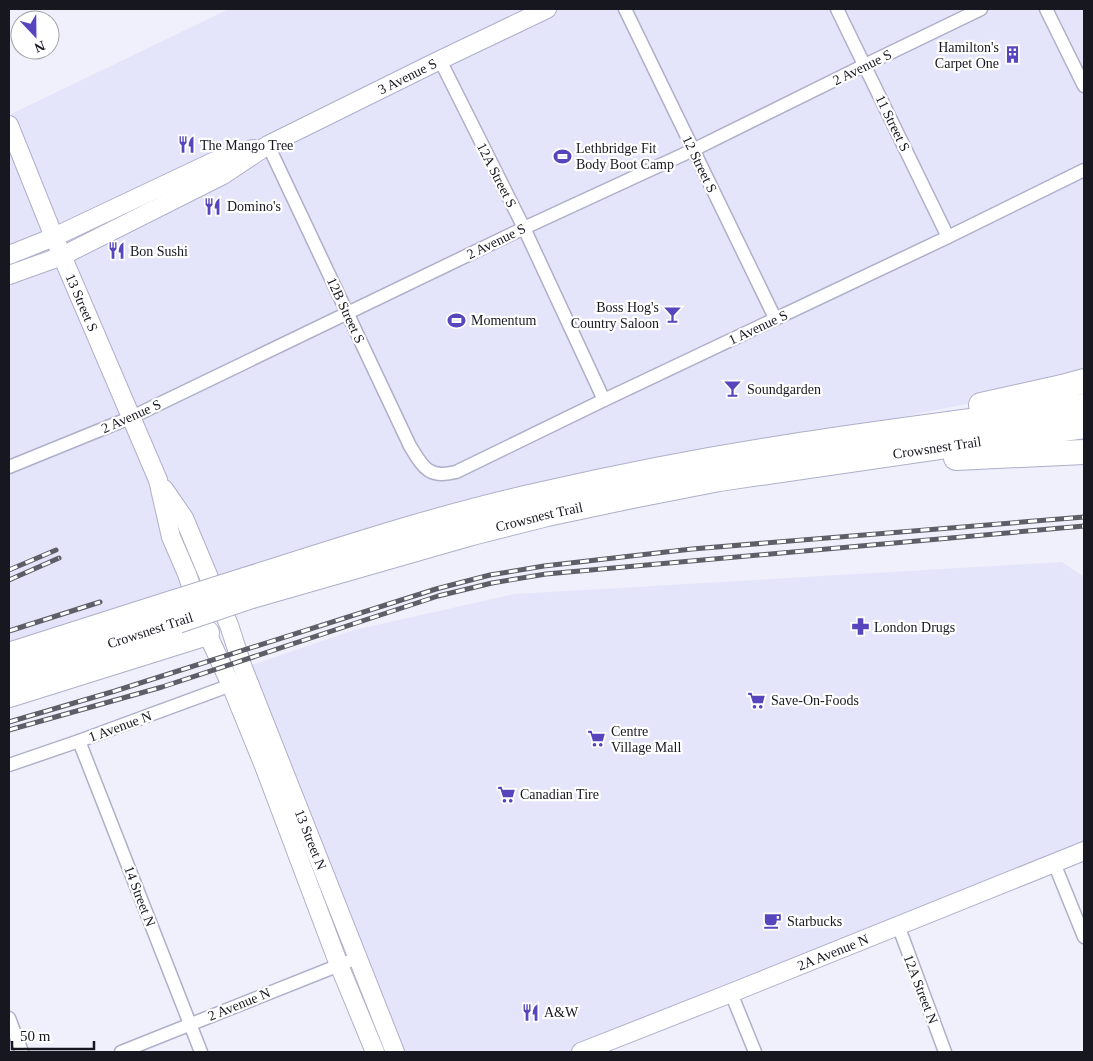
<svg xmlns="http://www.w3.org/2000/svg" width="1093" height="1061" font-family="'Times New Roman',serif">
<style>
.built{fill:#e4e5fa}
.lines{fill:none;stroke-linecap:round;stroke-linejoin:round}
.street-casing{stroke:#aeafc9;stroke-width:15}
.secondary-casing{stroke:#aeafc9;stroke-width:20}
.highway-casing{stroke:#aeafc9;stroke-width:26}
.street{stroke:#fff;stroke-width:12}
.secondary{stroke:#fff;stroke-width:18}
.highway{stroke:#fff;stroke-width:24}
.rail-casing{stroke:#5d5e67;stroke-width:5}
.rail{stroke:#fff;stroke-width:3;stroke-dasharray:9;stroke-linecap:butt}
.highway-bridge-casing{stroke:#aeafc9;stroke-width:26;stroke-linecap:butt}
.highway-bridge{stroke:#fff;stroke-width:24}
.labels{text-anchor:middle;stroke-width:4.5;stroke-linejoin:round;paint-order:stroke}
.poi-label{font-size:14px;fill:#171720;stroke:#fff;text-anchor:start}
.street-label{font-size:14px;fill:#171720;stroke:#fff}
</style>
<rect width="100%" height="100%" fill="#eff0fb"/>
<!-- built -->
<g class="built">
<polygon points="229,9 1084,9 1084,376 997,398 866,424 9,649 9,115"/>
<polygon points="1062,562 1084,577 1084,851 581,1052 397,1052 243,668 354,630 515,594"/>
</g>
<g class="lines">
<defs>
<g id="street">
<polyline points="625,9 775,318"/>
<polyline points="837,9 948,237"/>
<polyline points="1046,9 1084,86"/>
<polyline points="440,60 524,228 604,400"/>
<path d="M268 145 410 446C423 467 428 479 456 472L604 400 948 237 1084 170"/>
<polyline points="9,467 132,417 524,228 693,150 865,65 981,9"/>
<polyline points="79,741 201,1052"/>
<polyline points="9,765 79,741 231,685"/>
<polyline points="1054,863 1084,937"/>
<polyline points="898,925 945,1052"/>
<polyline points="731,993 755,1052"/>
<polyline points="9,1018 22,1052"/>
<polyline points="121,1052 357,958"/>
</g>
<g id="secondary">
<path id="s1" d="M9 125 54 237 158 480 171 537 187 574 207 633 231 685 264 766 339 965 375 1052"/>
<polyline points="9,255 54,237 215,161 253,149"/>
<path id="s2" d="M9 275 62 256 223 175 268 145 440 60 547 9"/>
<path id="s3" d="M164 489 184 518 229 625 243 668 395 1052"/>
<path id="s4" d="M581 1052 731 993 1084 851"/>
</g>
<g id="highway">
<polyline points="981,405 1062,387 1084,381"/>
<polyline points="956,458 1084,452"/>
<path d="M245 580C343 549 442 516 543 494 617 477 693 462 768 450 873 433 979 420 1084 406"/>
<path id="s5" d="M252 596 472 533 547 514 632 496 719 479 1084 426"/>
<polyline points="9,655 172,603"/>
<polyline points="9,676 178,621"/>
<polyline points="9,695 207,633"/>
</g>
</defs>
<!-- street casing -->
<use href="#street" class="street-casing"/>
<!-- secondary casing -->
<use href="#secondary" class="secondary-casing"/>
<!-- highway casing -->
<use href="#highway" class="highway-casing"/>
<!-- street -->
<use href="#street" class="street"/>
<!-- secondary -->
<use href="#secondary" class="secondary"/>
<!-- highway -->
<use href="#highway" class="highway"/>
<defs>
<g id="rail">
<polyline points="9,570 56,550"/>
<polyline points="9,580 59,558"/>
<polyline points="9,631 100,602"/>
<polyline points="9,722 115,691 436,589 490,575 544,566 692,549 1084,517"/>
<polyline points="9,730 162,687 438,596 492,583 546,574 1084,526"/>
</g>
</defs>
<!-- rail casing -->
<use href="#rail" class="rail-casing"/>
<!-- rail -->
<use href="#rail" class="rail"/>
<defs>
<g id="highway-bridge">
<polyline points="172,603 245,580"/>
<polyline points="178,621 252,596"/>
</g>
</defs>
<!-- highway-bridge casing -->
<use href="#highway-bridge" class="highway-bridge-casing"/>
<!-- highway-bridge -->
<use href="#highway-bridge" class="highway-bridge"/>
</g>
<!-- icons -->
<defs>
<symbol id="building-bare" viewBox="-9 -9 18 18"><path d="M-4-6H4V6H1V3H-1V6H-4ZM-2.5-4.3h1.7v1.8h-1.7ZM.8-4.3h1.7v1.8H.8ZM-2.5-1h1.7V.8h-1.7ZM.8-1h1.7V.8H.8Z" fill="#5645bd" stroke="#fff" stroke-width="2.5" paint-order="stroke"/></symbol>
<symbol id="restaurant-bare" viewBox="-9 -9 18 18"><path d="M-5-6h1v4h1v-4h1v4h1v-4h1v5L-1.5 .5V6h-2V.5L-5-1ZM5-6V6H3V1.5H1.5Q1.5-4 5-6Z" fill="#5645bd" stroke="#fff" stroke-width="2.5" paint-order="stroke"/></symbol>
<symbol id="stadium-bare" viewBox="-9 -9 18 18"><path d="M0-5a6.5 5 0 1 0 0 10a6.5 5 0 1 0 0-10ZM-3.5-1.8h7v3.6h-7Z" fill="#5645bd" stroke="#fff" stroke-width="2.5" paint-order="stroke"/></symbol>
<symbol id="bar-bare" viewBox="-9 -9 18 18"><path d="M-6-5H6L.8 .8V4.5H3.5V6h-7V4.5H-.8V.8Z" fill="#5645bd" stroke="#fff" stroke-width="2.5" paint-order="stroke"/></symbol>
<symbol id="pharmacy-bare" viewBox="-9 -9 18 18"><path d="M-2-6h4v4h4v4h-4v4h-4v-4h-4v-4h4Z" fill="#5645bd" stroke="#fff" stroke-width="2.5" paint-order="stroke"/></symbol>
<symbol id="supermarket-bare" viewBox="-9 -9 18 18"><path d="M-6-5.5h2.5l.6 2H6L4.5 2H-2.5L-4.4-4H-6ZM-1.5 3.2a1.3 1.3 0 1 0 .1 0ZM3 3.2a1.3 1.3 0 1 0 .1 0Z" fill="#5645bd" stroke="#fff" stroke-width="2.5" paint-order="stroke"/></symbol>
<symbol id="cafe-bare" viewBox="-9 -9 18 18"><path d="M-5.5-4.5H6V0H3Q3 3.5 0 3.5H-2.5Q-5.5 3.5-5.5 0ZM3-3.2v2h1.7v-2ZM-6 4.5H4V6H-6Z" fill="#5645bd" stroke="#fff" stroke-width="2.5" paint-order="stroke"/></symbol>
</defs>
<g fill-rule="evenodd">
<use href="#building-bare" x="1000" y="42" width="25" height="25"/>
<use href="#restaurant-bare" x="174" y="132" width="25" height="25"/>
<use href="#stadium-bare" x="550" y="144" width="25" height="25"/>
<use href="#restaurant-bare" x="200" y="194" width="25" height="25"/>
<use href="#restaurant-bare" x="104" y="238" width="25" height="25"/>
<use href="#bar-bare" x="660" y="302" width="25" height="25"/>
<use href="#stadium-bare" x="444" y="308" width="25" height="25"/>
<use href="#bar-bare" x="720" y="376" width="25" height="25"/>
<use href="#pharmacy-bare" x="848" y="614" width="25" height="25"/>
<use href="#supermarket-bare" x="744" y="688" width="25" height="25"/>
<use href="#supermarket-bare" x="584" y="726" width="25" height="25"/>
<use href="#supermarket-bare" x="494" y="782" width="25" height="25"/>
<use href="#cafe-bare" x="760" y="908" width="25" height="25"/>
<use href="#restaurant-bare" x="518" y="1000" width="25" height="25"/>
</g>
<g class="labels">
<!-- poi labels -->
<g class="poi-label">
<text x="999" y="52" text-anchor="end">Hamilton's<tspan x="999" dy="16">Carpet One</tspan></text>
<text x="200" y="150">The Mango Tree</text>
<text x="576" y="153">Lethbridge Fit<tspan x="576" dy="16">Body Boot Camp</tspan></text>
<text x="227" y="211">Domino's</text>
<text x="130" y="256">Bon Sushi</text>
<text x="659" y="312" text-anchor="end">Boss Hog's<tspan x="659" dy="16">Country Saloon</tspan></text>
<text x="471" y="325">Momentum</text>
<text x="747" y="394">Soundgarden</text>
<text x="874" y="632">London Drugs</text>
<text x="771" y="705">Save-On-Foods</text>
<text x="611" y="736">Centre<tspan x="611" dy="16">Village Mall</tspan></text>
<text x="520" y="799">Canadian Tire</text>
<text x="787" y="926">Starbucks</text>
<text x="544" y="1017">A&amp;W</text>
</g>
<!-- street labels -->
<g class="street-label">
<text transform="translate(862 67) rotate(-26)" y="5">2 Avenue S</text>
<text dy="5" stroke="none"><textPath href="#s2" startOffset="446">3 Avenue S</textPath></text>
<text transform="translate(893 123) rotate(64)" y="5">11 Street S</text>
<text transform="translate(700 164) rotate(64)" y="5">12 Street S</text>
<text transform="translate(497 175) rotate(63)" y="5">12A Street S</text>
<text transform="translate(496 241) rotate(-26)" y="5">2 Avenue S</text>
<text dy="5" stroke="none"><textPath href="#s1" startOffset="192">13 Street S</textPath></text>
<text transform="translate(346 310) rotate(65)" y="5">12B Street S</text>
<text transform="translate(758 327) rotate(-25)" y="5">1 Avenue S</text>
<text transform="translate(131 416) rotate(-24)" y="5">2 Avenue S</text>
<text dy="5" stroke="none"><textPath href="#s5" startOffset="702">Crowsnest Trail</textPath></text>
<text dy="5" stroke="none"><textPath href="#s5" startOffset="298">Crowsnest Trail</textPath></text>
<text transform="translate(150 630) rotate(-18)" y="5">Crowsnest Trail</text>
<text transform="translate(120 726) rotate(-20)" y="5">1 Avenue N</text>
<text dy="5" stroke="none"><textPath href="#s3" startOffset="381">13 Street N</textPath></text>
<text transform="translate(140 896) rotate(69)" y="5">14 Street N</text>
<text dy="5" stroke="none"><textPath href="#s4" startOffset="271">2A Avenue N</textPath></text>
<text transform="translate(921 989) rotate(69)" y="5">12A Street N</text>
<text transform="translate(239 1004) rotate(-22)" y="5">2 Avenue N</text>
</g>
</g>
<!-- border -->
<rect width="1093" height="1061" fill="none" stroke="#171720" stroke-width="20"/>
<!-- north arrow -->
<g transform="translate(35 35) rotate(158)"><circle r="24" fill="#ffffff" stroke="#a2a2a6"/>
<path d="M0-4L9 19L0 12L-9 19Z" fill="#5645bd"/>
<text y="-8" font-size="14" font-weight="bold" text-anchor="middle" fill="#171720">N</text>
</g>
<!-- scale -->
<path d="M12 1041v8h82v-8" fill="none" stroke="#171720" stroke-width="2.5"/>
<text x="20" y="1041" font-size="15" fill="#171720" stroke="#ffffff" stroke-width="4" paint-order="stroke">50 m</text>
</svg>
